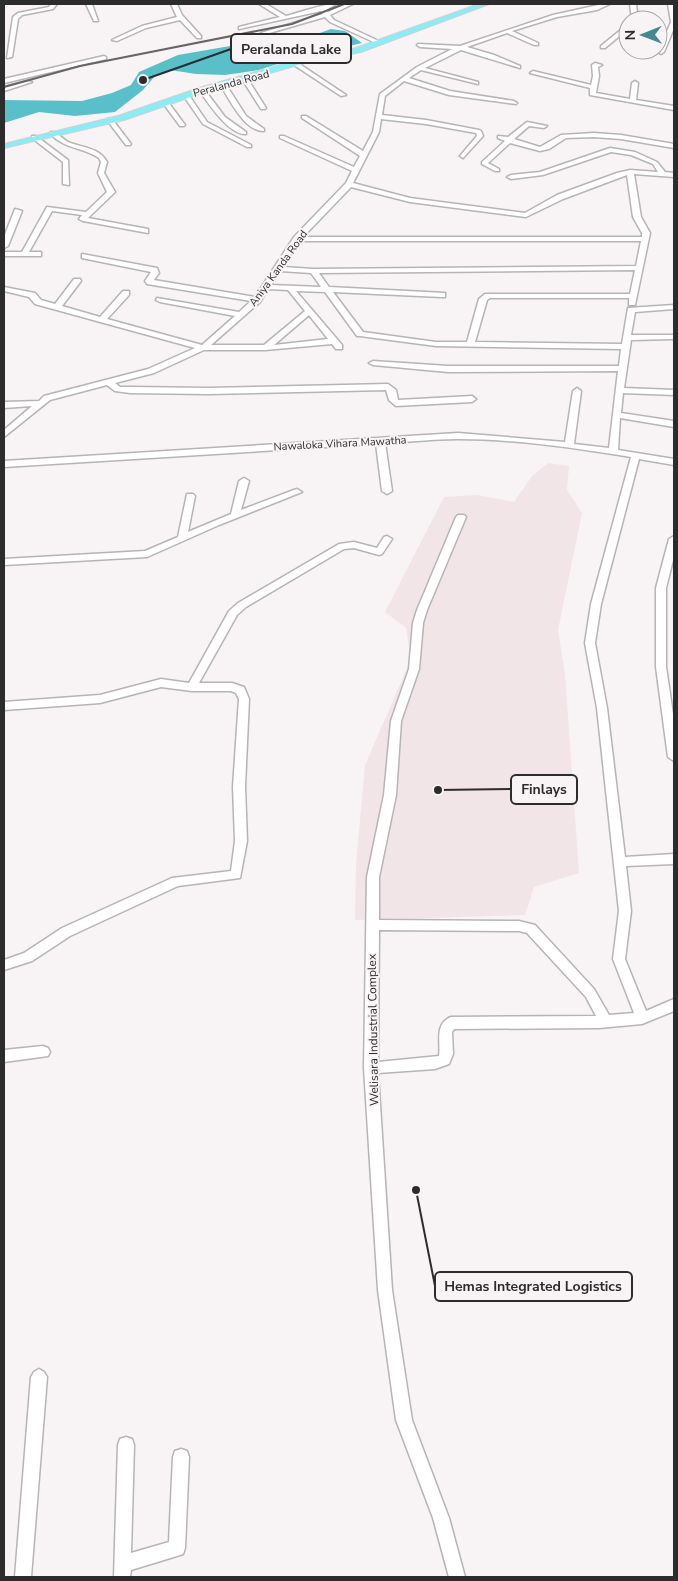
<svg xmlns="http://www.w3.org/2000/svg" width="678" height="1581" font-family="'Nunito Sans',sans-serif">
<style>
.built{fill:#f1e5e8}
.water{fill:#59c0c9}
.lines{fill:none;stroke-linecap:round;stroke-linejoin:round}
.minor-casing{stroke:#b7b4b5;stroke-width:3}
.major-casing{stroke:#d1d1d1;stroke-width:2}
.minor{fill:#fff;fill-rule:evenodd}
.major{fill:#8aedf5;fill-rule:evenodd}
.rail{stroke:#676565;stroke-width:2}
.labels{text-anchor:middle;stroke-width:4;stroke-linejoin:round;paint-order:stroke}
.far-street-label{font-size:11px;fill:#2d2c2c;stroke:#f8f4f5}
.street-label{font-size:12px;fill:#2d2c2c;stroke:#f8f4f5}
.leader{fill:none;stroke:#2d2c2c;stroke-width:2}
.callout-dot{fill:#2d2c2c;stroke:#f8f4f5;stroke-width:2}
.callout{fill:#f8f4f5;stroke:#2d2c2c;stroke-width:2}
.callout-label{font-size:14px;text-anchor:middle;font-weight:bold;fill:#2d2c2c}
</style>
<rect width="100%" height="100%" fill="#f8f4f5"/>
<!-- built -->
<polygon class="built" points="548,463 569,466 567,490 582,513 558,630 565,674 579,873 534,887 525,915 355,920 356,864 365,765 411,659 406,628 385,612 444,497 477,495 514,502 532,476"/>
<!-- water -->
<polygon class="water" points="331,29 345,31 362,43 293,59 259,70 225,75 196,74 170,70 156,75 143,90 115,112 75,116 39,112 4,123 4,100 82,101 112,93 131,85 139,72 178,55 253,42 306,38"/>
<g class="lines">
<defs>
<g id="minor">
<polygon points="51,4 57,4 53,9 22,15 18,19 12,57 7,58 13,17 18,13 49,7"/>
<polygon points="86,4 92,4 98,21 94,21"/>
<polygon points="171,4 177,4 182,15 201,36 201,38 197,38 180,20 146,28 117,41 112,40 142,26 177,17"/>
<path d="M259 4H266L286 16C298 13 326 3 336 4L326 10 328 12 346 4H353L330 15 334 20 383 43 378 44 330 22 325 17 266 34 261 33 323 14 321 11 239 29V27L280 17Z"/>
<path d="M603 4H610L597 10 557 17 512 31 538 43V45H534L507 33 467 47 494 55 520 66V68L461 50 425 68 478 82V84L421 70 409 78 450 91 514 101 517 103 516 104 449 95 404 81 385 96 382 115 426 120 479 130 481 131 483 136 463 158 460 156 477 136 476 133 426 124 381 119 379 132 353 183 410 198 525 213 557 195 617 173 630 170 658 172 653 164 631 155 611 152 543 175 511 179 507 177 511 175 540 172 610 148 635 152 657 162 665 172 674 173V177L634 174 641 217 650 233 635 305H629V298H490L487 300 475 342 622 344 628 308 674 305V309L635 312 631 335H674V339L631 340 624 388 674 390V395L623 393 621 413 674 421V427L620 418 618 450 674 459V465L639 459 601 604 595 643 607 708 625 857 674 854V864L626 866 631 911 625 959 646 1011 674 999V1011L642 1024 599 1028 454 1029 452 1032 453 1054 449 1064 435 1069 378 1073 392 1290 412 1420 449 1518 465 1577H449L433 1518 396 1420 378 1290 364 1068 367 877 384 795 391 721 409 669 413 623 417 610 456 517 458 515H464L466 517 427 610 423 623 419 669 401 721 396 795 379 877V920L519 921 535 925 594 989 609 1015 634 1013 613 959 619 911 597 708 585 643 591 604 631 457C574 448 516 439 458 439 434 439 409 442 385 443L392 491 387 494 382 491 376 444 4 467V461L458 433 565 442 573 391 577 388 581 391 574 444 609 448 618 371 448 372 373 365 369 363 373 361 448 366H619L621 349 436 346 360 336H357L325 292 296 291 342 345V349H336L332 344 265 350H204L154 373 115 383 120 387H130L208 388 388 384 396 390 398 400 472 396 476 399 472 402 396 406 389 400 386 390 208 394 130 393 115 391 107 385 50 400 4 437V430L32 406 4 408V402L39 401 44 396 148 369 195 348 35 304 29 297 4 291V287L35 293 41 300 55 304 74 279H80L81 281 62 306 100 317 123 291H129V295L107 319 202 345 235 316 160 302 156 300 157 298 239 312 251 301 147 284 145 281 151 272 82 258V254L157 268 159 273 154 280 255 297 294 237 346 183 352 171 280 138V136H284L354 167 360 156 302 118V116H306L363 151 373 132 380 94 417 67 452 49 420 47 417 45 418 44 460 46 553 15ZM627 175 633 217 642 233V237H303L351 187 410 202 526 217 563 199ZM299 241H641L636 266 313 269 283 267ZM635 270 630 294H485L479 299 467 342H436L363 332 333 292 442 297H445V293L329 287 319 273ZM280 271 311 273 321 287 271 285ZM268 289 288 290 305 311 264 345H211L260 302ZM309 315 328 339 274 345ZM379 930 519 931 527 933 586 997 596 1016 451 1017C434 1024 441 1042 439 1056L378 1062Z"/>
<polygon points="630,4 636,4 638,20 632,20"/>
<polygon points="668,4 674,4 674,28 664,52 661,54 658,52 671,22"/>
<polygon points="628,24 628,29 605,48 601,48 601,46"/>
<polygon points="104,56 106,57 106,59 4,83 4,79"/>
<polygon points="294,63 298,63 346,95 341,96 294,65"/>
<polygon points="595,63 602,65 598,67 599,76 596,93 630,99 632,83 635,81 638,83 636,100 674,106 674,110 590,95 590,88 530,73 533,71 591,85 593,76 592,65"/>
<polygon points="243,78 247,78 266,108 265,109 261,109 242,79"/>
<polygon points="27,81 32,82 4,91 4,87"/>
<path d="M221 83H225L246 116 264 129V131C245 132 229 99 220 84Z"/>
<path d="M200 89H204L225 117 246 132V134C229 135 208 103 199 90Z"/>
<polygon points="184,94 188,94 207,122 251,145 251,147 247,147 203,124 183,95"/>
<polygon points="164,102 168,102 185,125 184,126 180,126 163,103"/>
<polygon points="108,119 112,119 131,144 130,145 126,145 107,120"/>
<polygon points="527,122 547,126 544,128 529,126 514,139 540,147 561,135 594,133 621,135 674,144 674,148 621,139 594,137 566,138 549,149 540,151 510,143 488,163 499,169 499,171 495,171 482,164 482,162 505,141 498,138 498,136 508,137"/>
<path d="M51 132C57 131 61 138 68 142 82 148 99 147 107 162L104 173 115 192 88 218 148 229V233L83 221 79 219 82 215 52 211 29 252H41V256H4V252H22L47 207 86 212 107 192 98 173 101 162 99 158C83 147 63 149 50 133Z"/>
<polygon points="32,136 36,136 68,160 69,185 63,184 63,162 32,138"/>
<polygon points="15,209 22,211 8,246 4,248 4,237"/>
<polygon points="244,478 249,481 241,510 294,490 297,489 302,492 219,525 147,557 4,565 4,559 145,551 178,537 187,494 193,494 195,496 188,532 231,514 239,481"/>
<polygon points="387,536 392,539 382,554 379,555 354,548 344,549 246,607 237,615 199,683 232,683 244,687 249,699 245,787 247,841 240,878 178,886 70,936 32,961 4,970 4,960 24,953 62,928 172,878 231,871 235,841 233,787 239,699 236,693 231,691 192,691 161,687 100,703 4,710 4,702 100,695 161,679 189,683 229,611 238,603 339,544 354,542 377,548 384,537"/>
<polygon points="674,536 674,556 666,588 666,667 674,721 674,761 668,757 656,667 656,588 669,539"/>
<polygon points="43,1046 48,1048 50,1052 48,1056 4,1062 4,1050"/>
<polygon points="39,1369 44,1372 47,1377 31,1577 15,1577 31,1377 34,1372"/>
<polygon points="126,1437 132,1439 134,1445 131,1553 169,1542 173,1457 175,1451 181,1449 187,1451 189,1457 185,1548 183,1554 177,1556 131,1570 130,1577 114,1577 118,1445 120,1439"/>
</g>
<polygon id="major" points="479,4 489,4 361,52 308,62 205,92 124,120 4,148 4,144 118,116 199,88 304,58 356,48"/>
</defs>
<!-- minor casing -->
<use href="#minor" class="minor-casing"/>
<!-- major casing -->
<use href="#major" class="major-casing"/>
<!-- minor -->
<use href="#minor" class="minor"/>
<!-- major -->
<use href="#major" class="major"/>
<!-- rail -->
<polyline class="rail" points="4,87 80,66 292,24 344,4"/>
</g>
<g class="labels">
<!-- far-street labels -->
<g class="far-street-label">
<text transform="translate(231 83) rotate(-15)" y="4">Peralanda Road</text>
<text transform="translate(278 268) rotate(-54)" y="4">Aniya Kanda Road</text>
<text transform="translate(340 443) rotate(-3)" y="4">Nawaloka Vihara Mawatha</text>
</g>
<!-- street labels -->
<g class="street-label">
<text transform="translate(373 1030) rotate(-91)" y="4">Welisara Industrial Complex</text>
</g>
</g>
<!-- callouts -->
<path class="leader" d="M143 80L231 49M438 790L511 789M416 1190L435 1286"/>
<g class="callout-dot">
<circle cx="143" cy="80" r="5"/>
<circle cx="438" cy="790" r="5"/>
<circle cx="416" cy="1190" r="5"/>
</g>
<g class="callout">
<rect x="231" y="34" width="120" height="29" rx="5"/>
<rect x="511" y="775" width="66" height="29" rx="5"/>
<rect x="435" y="1272" width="197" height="29" rx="5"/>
</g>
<g class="callout-label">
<text x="291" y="54">Peralanda Lake</text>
<text x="544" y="794">Finlays</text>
<text x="533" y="1291">Hemas Integrated Logistics</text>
</g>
<!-- border -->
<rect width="678" height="1581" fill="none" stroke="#2d2c2c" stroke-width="10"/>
<!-- north arrow -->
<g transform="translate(643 35) rotate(269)"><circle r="24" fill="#f8f4f5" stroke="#a7a4a5"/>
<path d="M0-4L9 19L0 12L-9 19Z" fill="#428a90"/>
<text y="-8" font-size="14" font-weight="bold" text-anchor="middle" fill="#2d2c2c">N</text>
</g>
</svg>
